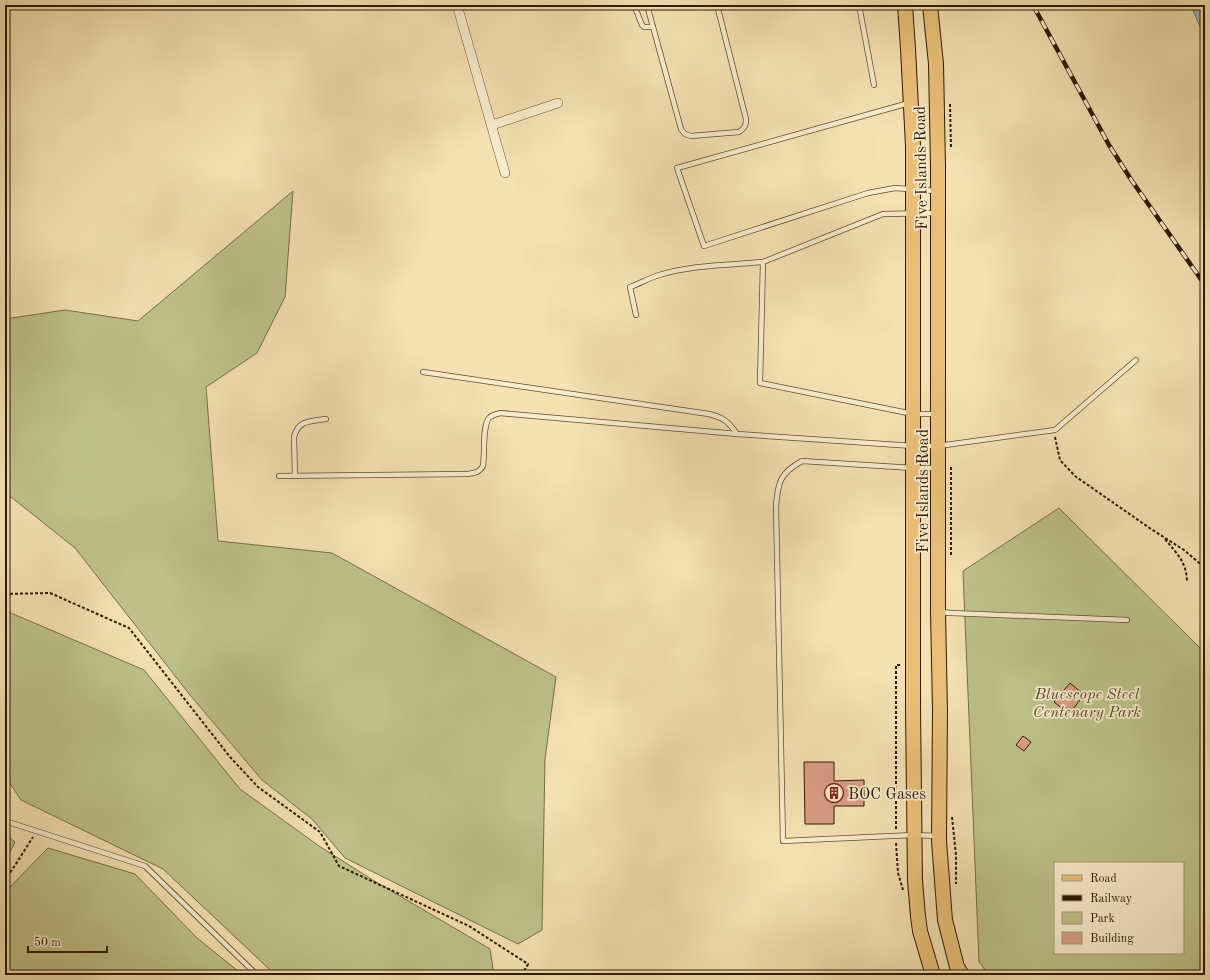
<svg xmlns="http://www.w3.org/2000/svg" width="1210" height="980" font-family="'Old Standard TT',serif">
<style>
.green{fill:#bec28a;stroke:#766e46;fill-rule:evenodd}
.water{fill:#a0bbb6;stroke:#727b6e}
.building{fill:#db9e88;stroke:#2d1a02}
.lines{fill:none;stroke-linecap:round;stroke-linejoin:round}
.lane-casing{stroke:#5f4c2e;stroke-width:6}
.street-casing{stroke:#5f4c2e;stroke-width:10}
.primary-casing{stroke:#2d1a02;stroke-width:16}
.path{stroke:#2d1a02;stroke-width:2;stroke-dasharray:3 2;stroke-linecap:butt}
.lane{stroke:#f8eccd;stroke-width:4.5}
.street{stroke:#f8eccd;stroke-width:9}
.primary{stroke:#eac079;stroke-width:14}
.rail-casing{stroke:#2d1a02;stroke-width:4.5}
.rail{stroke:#f8eccd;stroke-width:3;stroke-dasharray:9;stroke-linecap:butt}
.labels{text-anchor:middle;stroke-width:3.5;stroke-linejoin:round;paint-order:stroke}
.street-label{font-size:16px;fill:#2d1a02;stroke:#f8eccd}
.park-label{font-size:16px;font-style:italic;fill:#584c2b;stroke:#f8eccd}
.poi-label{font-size:16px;fill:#2d1a02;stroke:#f8eccd;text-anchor:start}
</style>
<rect width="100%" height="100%" fill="#f5e1b2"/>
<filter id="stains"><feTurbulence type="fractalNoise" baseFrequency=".005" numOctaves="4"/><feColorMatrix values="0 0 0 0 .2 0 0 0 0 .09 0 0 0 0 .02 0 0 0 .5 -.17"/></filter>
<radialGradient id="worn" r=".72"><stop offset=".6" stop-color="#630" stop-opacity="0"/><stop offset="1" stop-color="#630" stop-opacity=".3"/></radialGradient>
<!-- green -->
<g class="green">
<polygon points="293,191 285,297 257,353 206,387 218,541 332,553 556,677 545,759 542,930 518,944 345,858 312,819 262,780 190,695 75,548 11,497 5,502 5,319 65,310 138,321"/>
<path d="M1059 508 1205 653V965L1197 975H989L979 962 963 571ZM1055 863H1183V953H1055Z"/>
<polygon points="5,613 11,613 144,670 240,789 319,846 376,882 490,949 494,975 277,975 269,969 163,869 21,800 5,776"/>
<polygon points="8,836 15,842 5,862 5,840"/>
<polygon points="48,848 135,874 197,938 243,975 5,975 5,892"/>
</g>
<!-- water -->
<polygon class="water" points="1191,5 1205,5 1205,39"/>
<!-- building -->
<g class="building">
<polygon points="1070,683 1084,695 1069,714 1054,702"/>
<polygon points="1023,736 1031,742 1024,751 1016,745"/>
<polygon points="804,762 834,762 834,781 864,780 864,806 834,806 834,824 805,824"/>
</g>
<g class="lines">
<defs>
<g id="lane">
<polyline points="634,5 642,25 644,27 653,27"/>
<path d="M647 5 681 129 685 134 691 136 739 132C745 128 746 125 746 119L717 5"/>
<polyline points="859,5 874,85"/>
<polyline points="909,103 677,168 704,246 868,193 895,188 935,191"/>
<polyline points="936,213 883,214 763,262 760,383 913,414 937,414"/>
<path d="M636 315 630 287C639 284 647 279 656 276 690 265 728 265 763 262"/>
<path d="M423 372 709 414C724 418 728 421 737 434"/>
<path d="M279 476 467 474C474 473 479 473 483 466 485 454 482 427 489 418 492 415 496 414 500 413L737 434 913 446H938L1055 430 1136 360"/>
<path d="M295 476 294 437C298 420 311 421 326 419"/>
<polyline points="940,612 951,613 1127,620"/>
<polyline points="5,821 145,866 257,975"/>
<path d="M937 836 914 835 783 841 776 506C778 482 780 473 802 461L913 468H937"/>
</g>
<g id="street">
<polyline points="457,5 505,173"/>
<polyline points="492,125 558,103"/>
</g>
<g id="primary">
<polyline points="905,5 908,49 913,146 913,707 915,881 918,916 920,931 933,975"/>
<polyline points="930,5 936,64 938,166 938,611 940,711 939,841 945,920 957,967 962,975"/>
</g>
</defs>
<!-- lane casing -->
<use href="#lane" class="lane-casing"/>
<!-- street casing -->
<use href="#street" class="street-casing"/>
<!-- primary casing -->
<use href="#primary" class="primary-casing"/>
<!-- path -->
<g class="path">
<polyline points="950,104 951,147"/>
<polyline points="1055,437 1060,460 1075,476 1151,529 1184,550 1205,568"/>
<path d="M1165 539C1177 554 1186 561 1187 581"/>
<polyline points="951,555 951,467"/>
<polyline points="5,594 50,593 129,628 230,757 258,787 320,832 339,866 469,926 528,964 522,975"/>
<polyline points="952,817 956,855 956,884"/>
<polyline points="896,829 896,665 902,665"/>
<polyline points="896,843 898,873 903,890"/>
<polyline points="5,881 33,837"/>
</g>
<!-- lane -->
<use href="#lane" class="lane"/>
<!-- street -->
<use href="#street" class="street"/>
<!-- primary -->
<use href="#primary" class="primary"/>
<defs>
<polyline id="rail" points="1033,5 1109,145 1132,181 1205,285"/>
</defs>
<!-- rail casing -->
<use href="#rail" class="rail-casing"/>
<!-- rail -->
<use href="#rail" class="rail"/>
</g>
<!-- icons -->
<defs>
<symbol id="building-ring" viewBox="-11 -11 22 22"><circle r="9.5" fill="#f8eccd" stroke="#8f2418" stroke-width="1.5"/><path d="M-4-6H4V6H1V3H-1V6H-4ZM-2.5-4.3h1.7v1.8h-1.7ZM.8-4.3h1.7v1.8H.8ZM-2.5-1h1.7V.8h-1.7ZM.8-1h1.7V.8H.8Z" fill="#8f2418"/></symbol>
</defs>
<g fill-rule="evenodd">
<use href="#building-ring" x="823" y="782" width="22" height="22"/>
</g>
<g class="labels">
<!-- street labels -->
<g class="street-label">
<text transform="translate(920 168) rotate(-91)" y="6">Five Islands Road</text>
<text transform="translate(922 491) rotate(-90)" y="6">Five Islands Road</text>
</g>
<!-- park labels -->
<g class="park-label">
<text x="1087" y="699">Bluescope Steel<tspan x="1087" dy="18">Centenary Park</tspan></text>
</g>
<!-- poi labels -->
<g class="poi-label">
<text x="848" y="799">BOC Gases</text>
</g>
</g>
<!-- margin -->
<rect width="1210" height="980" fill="none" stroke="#f5e1b2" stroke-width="20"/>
<rect x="6" y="6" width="1198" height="968" fill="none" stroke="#2d1a02" stroke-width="2"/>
<rect x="10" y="10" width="1190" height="960" fill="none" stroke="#2d1a02"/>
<!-- legend -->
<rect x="1054" y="862" width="130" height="92" fill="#f8eccd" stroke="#a7987c"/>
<rect x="1062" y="875" width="20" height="6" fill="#eac079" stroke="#a7987c"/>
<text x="1090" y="882" font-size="12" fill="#2d1a02">Road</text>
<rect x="1062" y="895" width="20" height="6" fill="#2d1a02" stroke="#a7987c"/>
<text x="1090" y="902" font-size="12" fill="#2d1a02">Railway</text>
<rect x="1062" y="912" width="20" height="12" fill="#bec28a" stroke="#a7987c"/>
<text x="1090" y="922" font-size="12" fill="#2d1a02">Park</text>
<rect x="1062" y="932" width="20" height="12" fill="#db9e88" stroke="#a7987c"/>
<text x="1090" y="942" font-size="12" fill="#2d1a02">Building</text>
<!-- scale -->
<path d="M28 946v6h79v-6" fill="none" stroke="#2d1a02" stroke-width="2"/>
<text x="34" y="946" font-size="12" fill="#2d1a02" stroke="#f8eccd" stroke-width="3" paint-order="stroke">50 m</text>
<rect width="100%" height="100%" filter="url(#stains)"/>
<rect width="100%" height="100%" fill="url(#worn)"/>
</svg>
